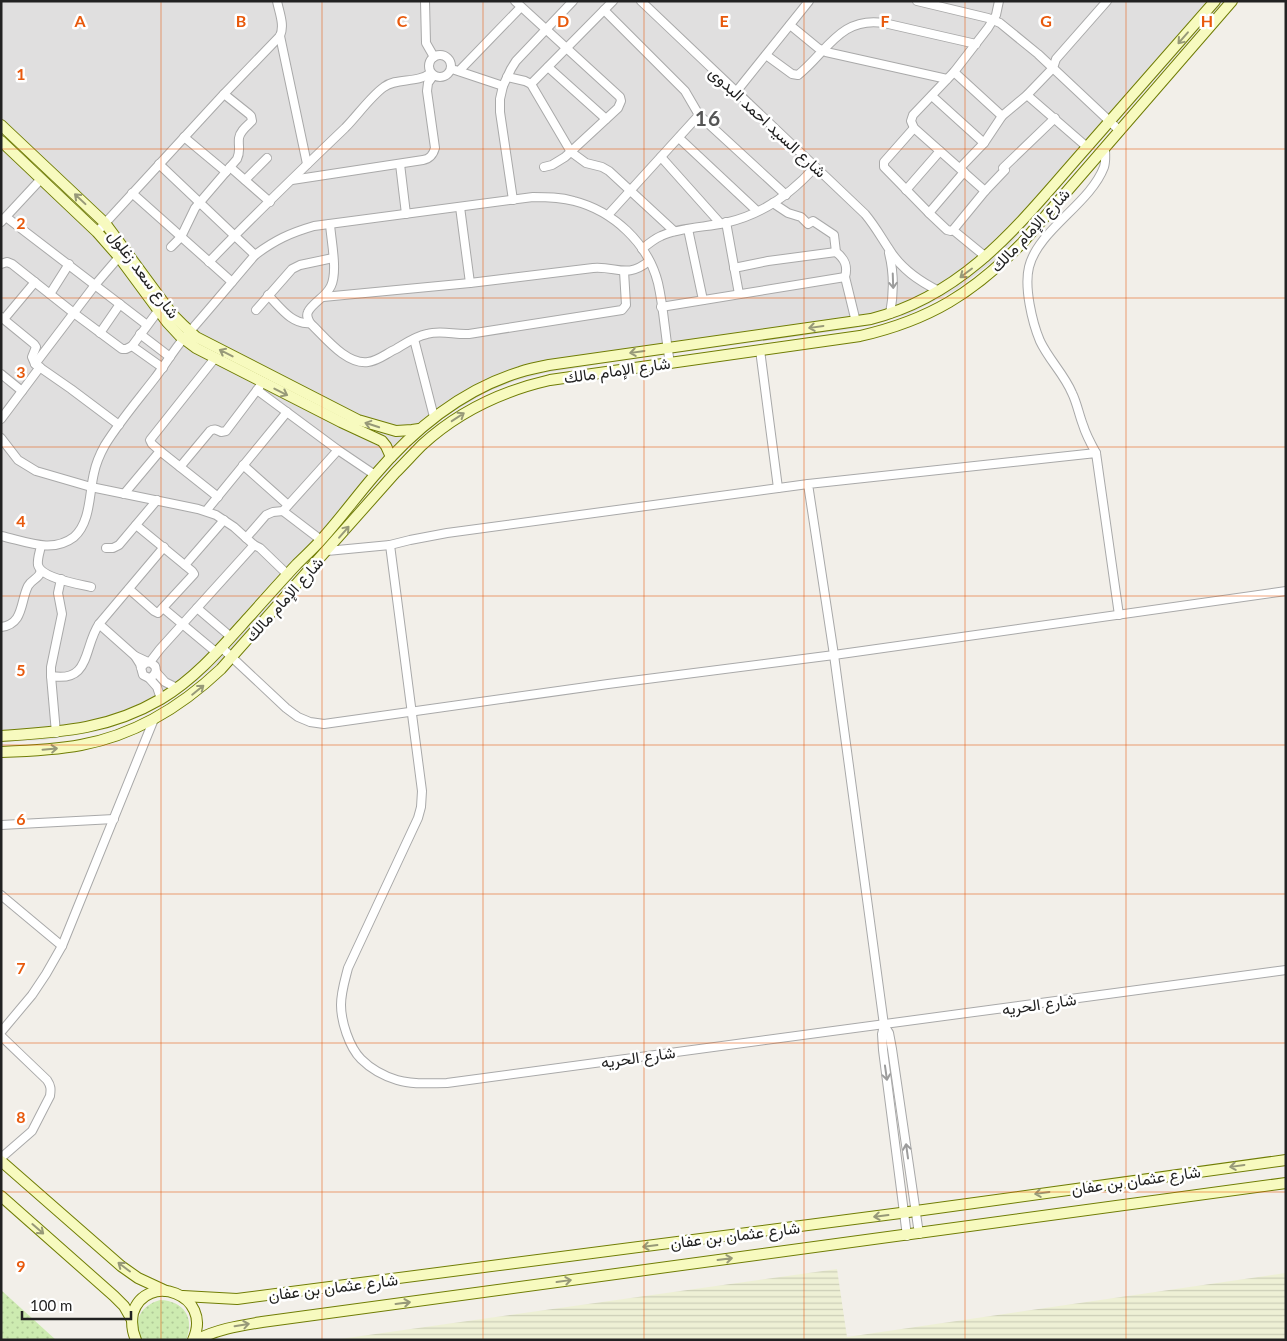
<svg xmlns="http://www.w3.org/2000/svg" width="1287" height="1341" font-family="Lato,Vazirmatn,sans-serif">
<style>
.residential{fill:#e0dfdf}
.farmland{fill:url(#farmland-rules)}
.grass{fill:url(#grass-dots)}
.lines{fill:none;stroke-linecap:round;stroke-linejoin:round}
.street-casing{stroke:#a9a9a9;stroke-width:10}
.secondary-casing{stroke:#707d05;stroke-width:12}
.street{stroke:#fff;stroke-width:8}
.secondary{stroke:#f7fabf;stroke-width:10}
.oneway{stroke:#979978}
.oneway2{stroke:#9c9c9c}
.grid{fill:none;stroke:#e8590c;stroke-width:1;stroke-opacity:0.55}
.labels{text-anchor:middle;stroke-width:5;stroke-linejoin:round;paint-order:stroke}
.street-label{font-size:16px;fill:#222;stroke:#fff}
.district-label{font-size:21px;font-weight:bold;letter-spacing:1px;fill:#555;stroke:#fff}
.grid-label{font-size:16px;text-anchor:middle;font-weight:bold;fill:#e8590c;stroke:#fff;stroke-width:5;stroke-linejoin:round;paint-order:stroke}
</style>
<defs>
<pattern id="farmland-rules" width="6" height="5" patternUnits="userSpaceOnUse" patternTransform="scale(1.25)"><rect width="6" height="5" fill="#eef0d5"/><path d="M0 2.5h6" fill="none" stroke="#ccceb7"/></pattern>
<pattern id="grass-dots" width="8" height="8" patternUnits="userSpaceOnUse" patternTransform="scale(1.25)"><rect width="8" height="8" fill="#cdebb0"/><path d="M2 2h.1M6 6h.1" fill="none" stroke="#b0c997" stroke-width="1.8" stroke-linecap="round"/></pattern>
</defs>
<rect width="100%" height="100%" fill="#f2efe9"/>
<!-- residential -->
<polygon class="residential" points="1,1 1224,1 1011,243 991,263 956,290 909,314 872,325 845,330 612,362 545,373 515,381 485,393 441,419 409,447 307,560 240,640 218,663 193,684 164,703 145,713 113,727 94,732 44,740 1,742"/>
<!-- farmland -->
<polygon class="farmland" points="837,1269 847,1337 1286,1273 1286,1340 333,1340"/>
<!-- grass -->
<g class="grass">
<polygon points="1,1290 56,1340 1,1340"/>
<path d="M160 1300C184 1301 195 1318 186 1340H141C133 1320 140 1306 160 1300Z"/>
</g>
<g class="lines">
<defs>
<g id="street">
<polyline points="425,1 426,43 434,57"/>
<polyline points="515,1 620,97 621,101 618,108 565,157 552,165 544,167"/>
<path d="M641 1 865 214C875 226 881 237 889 249 901 269 919 281 939 291"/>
<polyline points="917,1 988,18 1000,23 1038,54 1120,131"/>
<polyline points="604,10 685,91 699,115 786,195"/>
<polyline points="790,25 818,48 826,52 947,79"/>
<polyline points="280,36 307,164"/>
<circle cx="440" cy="66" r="11"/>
<path d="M766 55 792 74 798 75C827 52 840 16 884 23L976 44"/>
<polyline points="548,67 606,119"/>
<polyline points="455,70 503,86"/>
<polyline points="459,71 521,7"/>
<polyline points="954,72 1002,116"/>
<polyline points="507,77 525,81 531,84 571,152 586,163 602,167 609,171 674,231"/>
<polyline points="531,84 613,1"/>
<polyline points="736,92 809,1"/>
<polyline points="1027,95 1087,147"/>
<polyline points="932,96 984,143"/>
<polyline points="914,128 884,162 884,167 929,213 947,230 951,231 953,230 986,257"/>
<polyline points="184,137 226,172"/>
<polyline points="679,138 757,211"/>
<polyline points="661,157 720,223"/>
<polyline points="159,164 255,255"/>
<polyline points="400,164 406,214"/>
<polyline points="230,167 270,202"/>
<polyline points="960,168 984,143 1002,116 1027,95 1053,68 1056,59 1107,1"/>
<polyline points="245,180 267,158"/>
<path d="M292 180 423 160C430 159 433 155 435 148L427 91 428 83 433 76"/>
<polyline points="906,190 940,151"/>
<polyline points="985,191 914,128 911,121 913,115 954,72 988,28 996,15 999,1"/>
<polyline points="132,193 232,282"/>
<polyline points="513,200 500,112 500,99 503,86 511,69 516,61 573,1"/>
<path d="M773 203 788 213 801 217 808 224 813 221 834 235 836 252C845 259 848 266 845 277L856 322"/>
<polyline points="460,207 470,283"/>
<polyline points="929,213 964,172"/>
<polyline points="608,215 699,115"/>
<polyline points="6,217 147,325"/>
<polyline points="1,222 41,179"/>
<polyline points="726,222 739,294"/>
<path d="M330 224C331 240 338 271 331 286 326 297 312 303 308 312 306 316 308 319 310 323 325 337 346 365 368 362 378 361 387 353 396 349 406 343 416 336 427 334 441 330 455 335 469 334L622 310 626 305 624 271"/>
<polyline points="688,229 703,300"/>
<polyline points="953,230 985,191 1005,170 1003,168 1055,118"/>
<path d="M97 232 224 94 280 36C285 25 279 12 277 1"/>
<path d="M171 247 181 237 195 208 237 159C241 151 238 146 239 138 240 131 247 126 252 121L251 116 249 114 224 94"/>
<path d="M642 249C648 244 654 239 661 236 677 228 706 227 725 223 761 215 791 194 815 167"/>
<path d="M889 253C894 273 894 293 890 314"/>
<path d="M209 262C253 216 299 172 345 128 357 116 371 96 384 87 397 77 416 84 431 73"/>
<polyline points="1,264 7,262 12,264 75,314 122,349 126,349 132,346 163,368"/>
<polyline points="734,268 768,261 836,252"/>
<polyline points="50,294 69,264"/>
<path d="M268 295C280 307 292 325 310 323"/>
<path d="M323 297 470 283 593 268C617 266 627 279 649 261"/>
<polyline points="661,307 845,277"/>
<polyline points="256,310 292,269 300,265 333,258"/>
<polyline points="1,317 34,344 36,347 32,357 35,364 71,389 119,425"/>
<polyline points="4,319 35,282"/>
<polyline points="100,333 120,304"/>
<polyline points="140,334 170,357"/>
<polyline points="414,339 434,417"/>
<polyline points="132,346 158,311"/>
<polyline points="760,350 778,488"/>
<polyline points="215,358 150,440 152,444 160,451 218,497"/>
<polyline points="35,364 95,285 119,257"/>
<polyline points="1,374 22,391"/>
<polyline points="257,390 338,450 375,475"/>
<polyline points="1,419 40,367"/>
<polyline points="1,438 18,460 36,471 91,487 198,509 216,515 234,527 254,545 260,548 288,575"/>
<path d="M1096 453C1091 444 1086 435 1083 425 1079 415 1077 403 1072 393 1064 374 1049 360 1040 341 1032 322 1024 287 1029 267 1038 230 1090 204 1104 167 1106 161 1105 155 1105 148"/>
<polyline points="243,465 288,505"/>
<path d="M180 467 210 431C214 428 217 430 221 432L226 431 260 386"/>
<path d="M808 484 447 533 410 540 390 545 422 791 421 807 418 818 348 968C345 980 341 992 341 1005 341 1021 349 1047 361 1059 370 1068 384 1076 397 1080 413 1085 431 1083 447 1083L1286 970"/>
<polyline points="124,494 160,451"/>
<polyline points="206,511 287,412"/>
<polyline points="283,511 321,540"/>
<path d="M1 536C25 541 52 554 74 537 91 522 89 493 94 473 96 463 100 454 105 445 120 421 138 400 155 378 165 365 173 351 184 338 208 311 231 283 255 255 275 240 290 233 314 226L533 197C547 197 560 197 574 201 613 211 648 243 658 283 664 309 665 336 670 363"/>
<polyline points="246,538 266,515 273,512 283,511 338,450"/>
<path d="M41 546C40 551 37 559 38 565 41 578 78 584 91 587"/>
<polyline points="106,548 113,548 119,545 157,500"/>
<polyline points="327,551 390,545"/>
<polyline points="185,565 224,520"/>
<polyline points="129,589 154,611 158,613 194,574 192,571 136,525"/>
<polyline points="163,608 217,653"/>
<polyline points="197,608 231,637"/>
<polyline points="99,624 135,656 148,662"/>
<path d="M1 627C24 624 20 602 28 586 32 579 39 579 41 571"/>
<polyline points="222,648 286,708 298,717 310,722 324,724 608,684 834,655 1286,591"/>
<path d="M135 656 140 664 143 675 149 678C155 676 157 671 155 666L150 662 145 663 141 668"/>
<polyline points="150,662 160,649 254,545"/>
<polyline points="156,672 165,682 177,688"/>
<path d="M51 676C91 683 83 648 99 624L164 547"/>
<polyline points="149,678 157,687 161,699"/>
<polyline points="56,733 51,676 51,667 62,614 58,593 61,579"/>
<polyline points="1,825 114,819"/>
<polyline points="1,895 62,946"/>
<polyline points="884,1025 882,1034 883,1050 907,1236"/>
<polyline points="1,1032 32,995 46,974 62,946 154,719"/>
<path d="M1 1036 47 1080C51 1086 51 1089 50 1096L32 1131 1 1158"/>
<polyline points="919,1234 892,1049 889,1033 884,1025 834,655 808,484 1096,453 1119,615"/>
</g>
<g id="secondary">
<polyline points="1,125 105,223 172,314 184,326 196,337 358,420 396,431 412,430 419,429"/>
<polyline points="1,141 97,232 119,257 167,322 180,336 196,348 341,422 382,441 386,446 391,457"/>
<path d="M1 736C60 732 108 730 161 699 196 678 222 647 249 617 265 599 281 581 297 564 305 556 314 548 321 540 340 519 356 497 374 476 414 429 461 390 520 372 529 369 539 367 549 365L871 319C969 294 1023 219 1087 147 1130 98 1172 50 1215 1"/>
<path d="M1 752C28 751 55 750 81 745 135 735 182 706 221 669L395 473C404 464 413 454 422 445 459 411 502 391 550 380L860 336C930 320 973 293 1023 242L1232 1"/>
<polyline points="1,1161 121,1266 138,1278 166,1291"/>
<polyline points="1,1196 114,1296 124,1306 132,1320"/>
<polyline points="183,1296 237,1299 916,1211 1286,1160"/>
<path d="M136 1340C132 1331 131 1323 133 1313 146 1271 214 1294 193 1340"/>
<path d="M196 1340C218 1329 238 1326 262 1322L1286 1183"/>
</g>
</defs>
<!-- street casing -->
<use href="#street" class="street-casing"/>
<!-- secondary casing -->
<use href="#secondary" class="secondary-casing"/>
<!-- street -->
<use href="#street" class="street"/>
<!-- secondary -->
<use href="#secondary" class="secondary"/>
</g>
<!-- one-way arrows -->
<defs><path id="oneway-shaft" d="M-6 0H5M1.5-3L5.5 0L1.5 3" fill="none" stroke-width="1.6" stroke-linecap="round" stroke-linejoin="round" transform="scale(1.25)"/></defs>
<g class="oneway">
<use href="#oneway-shaft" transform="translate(1183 38) rotate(131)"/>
<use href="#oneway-shaft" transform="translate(80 199) rotate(-137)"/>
<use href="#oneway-shaft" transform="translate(966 273) rotate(143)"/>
<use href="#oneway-shaft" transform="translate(816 327) rotate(172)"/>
<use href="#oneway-shaft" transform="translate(637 352) rotate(172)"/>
<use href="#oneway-shaft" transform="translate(226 353) rotate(-153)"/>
<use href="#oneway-shaft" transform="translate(281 392) rotate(27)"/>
<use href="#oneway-shaft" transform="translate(458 417) rotate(-33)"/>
<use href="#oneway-shaft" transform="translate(372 425) rotate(-162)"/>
<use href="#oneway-shaft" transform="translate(344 532) rotate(-49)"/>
<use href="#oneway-shaft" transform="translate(198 690) rotate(-39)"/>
<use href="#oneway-shaft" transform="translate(50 749) rotate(-5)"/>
<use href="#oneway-shaft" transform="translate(1237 1166) rotate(172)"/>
<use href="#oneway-shaft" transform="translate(1042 1193) rotate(172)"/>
<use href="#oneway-shaft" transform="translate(881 1216) rotate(173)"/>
<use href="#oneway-shaft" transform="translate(38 1229) rotate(41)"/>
<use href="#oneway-shaft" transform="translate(650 1246) rotate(173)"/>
<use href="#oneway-shaft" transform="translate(725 1259) rotate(-7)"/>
<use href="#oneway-shaft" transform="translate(124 1267) rotate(-143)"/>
<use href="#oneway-shaft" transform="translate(564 1281) rotate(-8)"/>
<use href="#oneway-shaft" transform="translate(403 1303) rotate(-7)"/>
<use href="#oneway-shaft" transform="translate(242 1325) rotate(-9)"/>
</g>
<g class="oneway2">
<use href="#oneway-shaft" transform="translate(893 281) rotate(88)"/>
<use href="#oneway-shaft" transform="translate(886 1073) rotate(82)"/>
<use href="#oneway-shaft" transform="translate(907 1151) rotate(-98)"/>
</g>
<!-- grid -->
<path class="grid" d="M161 1V1340M322 1V1340M483 1V1340M644 1V1340M804 1V1340M965 1V1340M1126 1V1340M1 149H1286M1 298H1286M1 447H1286M1 596H1286M1 745H1286M1 894H1286M1 1043H1286M1 1192H1286"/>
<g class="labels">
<!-- street labels -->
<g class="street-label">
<text transform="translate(768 122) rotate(43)" y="6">شارع السيد احمد البدوى</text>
<text transform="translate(1030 230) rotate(-47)" y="6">شارع الإمام مالك</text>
<text transform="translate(144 274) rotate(53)" y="6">شارع سعد زغلول</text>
<text transform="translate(617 370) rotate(-8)" y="6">شارع الإمام مالك</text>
<text transform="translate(284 599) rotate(-48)" y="6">شارع الإمام مالك</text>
<text transform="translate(1039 1004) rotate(-8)" y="6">شارع الحريه</text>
<text transform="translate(638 1057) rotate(-8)" y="6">شارع الحريه</text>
<text transform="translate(1136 1180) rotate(-8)" y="6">شارع عثمان بن عفان</text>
<text transform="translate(735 1235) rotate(-7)" y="6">شارع عثمان بن عفان</text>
<text transform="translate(333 1287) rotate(-7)" y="6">شارع عثمان بن عفان</text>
</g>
<!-- district labels -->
<g class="district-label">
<text x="708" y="126">16</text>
</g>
</g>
<g class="grid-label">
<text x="80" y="27">A</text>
<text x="241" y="27">B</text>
<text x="402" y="27">C</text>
<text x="563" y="27">D</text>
<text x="724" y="27">E</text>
<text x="885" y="27">F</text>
<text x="1046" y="27">G</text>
<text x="1207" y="27">H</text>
<text x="21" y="80">1</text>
<text x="21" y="229">2</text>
<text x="21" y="378">3</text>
<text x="21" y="527">4</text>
<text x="21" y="676">5</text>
<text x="21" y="825">6</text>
<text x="21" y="974">7</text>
<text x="21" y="1123">8</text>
<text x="21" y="1272">9</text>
</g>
<!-- border -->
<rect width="1287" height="1341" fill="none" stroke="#222222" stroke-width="5"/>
<!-- scale -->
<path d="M22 1311v8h109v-8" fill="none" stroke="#222222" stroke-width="2.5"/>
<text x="30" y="1311" font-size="15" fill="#222222" stroke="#ffffff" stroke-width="4" paint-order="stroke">100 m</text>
</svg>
